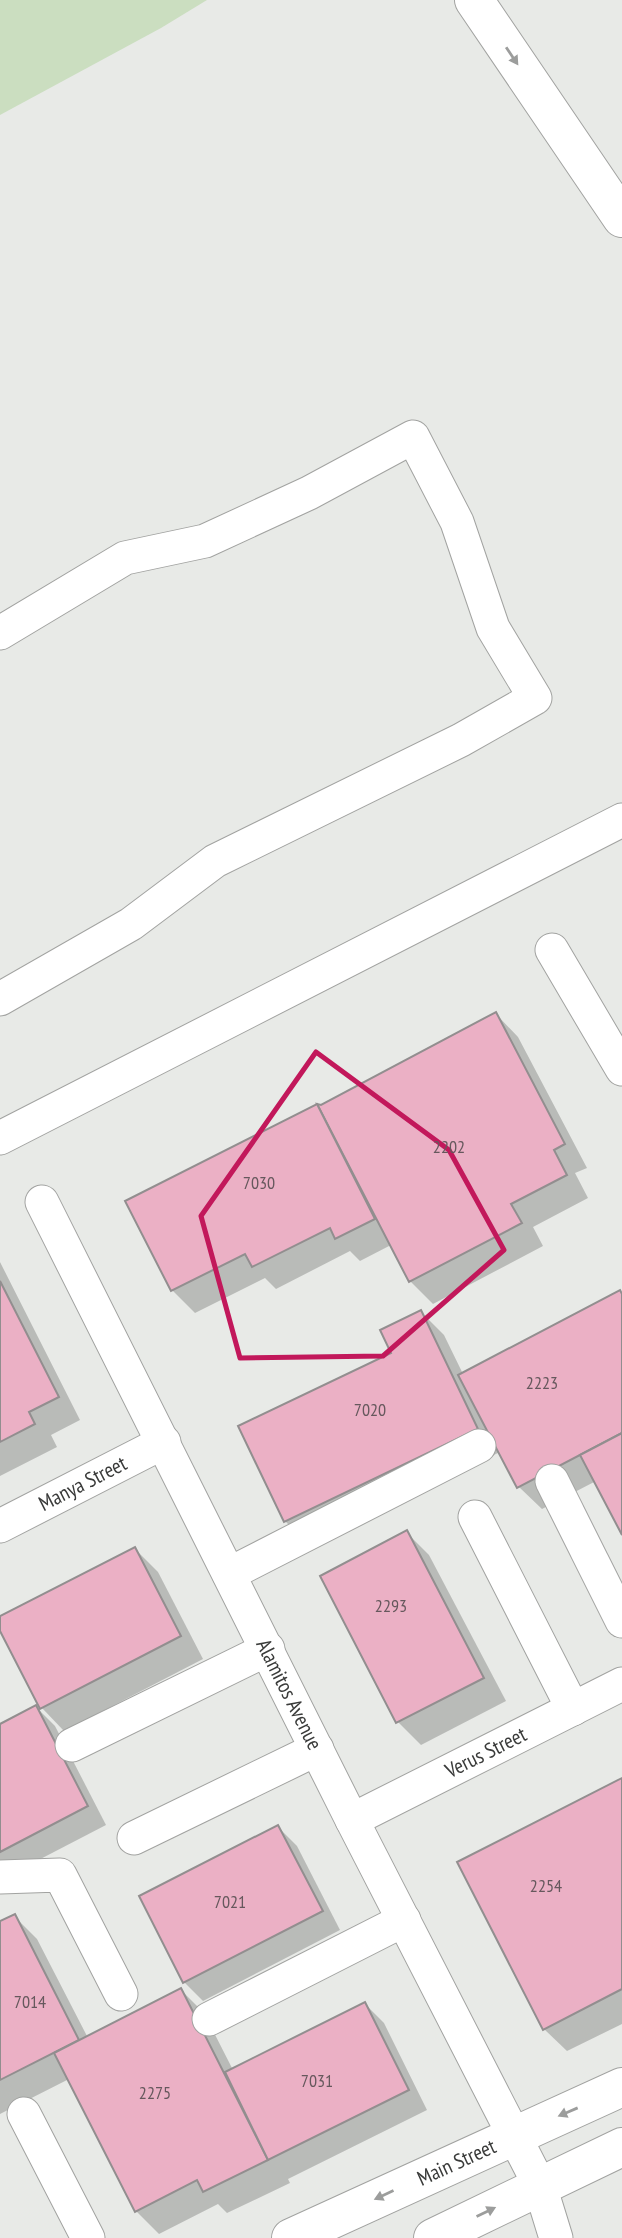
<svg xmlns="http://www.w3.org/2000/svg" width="622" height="2238" font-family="'PT Sans Narrow',sans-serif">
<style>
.green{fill:#cbdec0}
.shadow{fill:#0003}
.building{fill:#ebb0c5;stroke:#928e8f;stroke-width:2}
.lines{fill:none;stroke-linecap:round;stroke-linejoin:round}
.minor-casing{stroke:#a2a3a1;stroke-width:35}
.major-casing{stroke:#a2a3a1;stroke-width:40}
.highway-casing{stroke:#a2a3a1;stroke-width:40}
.minor{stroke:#fff;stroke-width:33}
.major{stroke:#fff;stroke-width:38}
.highway{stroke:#fff;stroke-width:38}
.oneway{fill:#9c9d9c}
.marked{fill:none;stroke:#c2185b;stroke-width:5;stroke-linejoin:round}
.labels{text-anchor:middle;stroke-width:7;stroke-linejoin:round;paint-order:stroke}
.number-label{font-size:18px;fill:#66585d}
.street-label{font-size:21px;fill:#3a3b3a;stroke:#fff}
</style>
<rect width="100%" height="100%" fill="#e8eae7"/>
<!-- green -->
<polygon class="green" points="0,0 207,0 161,28 0,115"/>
<!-- shadow -->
<g class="shadow">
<polygon points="496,1014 518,1037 587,1168 575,1173 588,1198 533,1227 543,1246 433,1304 410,1281 391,1245 360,1261 350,1251 276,1289 265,1278 195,1313 172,1290 127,1202 317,1106 322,1106"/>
<polygon points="0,1262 80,1420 51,1435 57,1447 0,1476"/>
<polygon points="622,1295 622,1532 596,1481 542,1509 519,1487 500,1452 308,1544 285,1521 240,1427 393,1353 421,1312 444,1335 463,1374"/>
<polygon points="406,1532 429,1555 506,1701 421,1745 398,1722 322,1577"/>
<polygon points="135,1549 158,1572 203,1659 64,1731 42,1708 0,1627 0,1618"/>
<polygon points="36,1707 55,1726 106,1825 0,1880 0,1726"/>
<polygon points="622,1780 622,2024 567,2051 544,2029"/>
<polygon points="278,1827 297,1846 340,1930 203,2001 184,1982"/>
<polygon points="14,1916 37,1939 88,2038 181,1990 204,2013 233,2070 365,2004 384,2023 427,2110 288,2179 290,2183 227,2213 218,2204 159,2234 136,2211 69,2079 0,2114 0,1923"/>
</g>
<!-- building -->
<g class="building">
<polygon points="496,1012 565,1144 554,1150 567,1175 511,1204 522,1223 409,1282 317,1104 321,1105"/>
<polygon points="317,1104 375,1219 335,1239 330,1228 252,1267 245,1254 171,1291 125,1201"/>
<polygon points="0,1281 59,1397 29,1412 35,1424 0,1442"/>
<polygon points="620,1290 622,1294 622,1433 517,1488 458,1375"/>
<polygon points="421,1310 478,1429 284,1522 238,1426 391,1353 380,1330"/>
<polygon points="622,1433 622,1535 580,1455"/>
<polygon points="407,1530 484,1678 396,1723 320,1576"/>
<polygon points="135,1547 181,1636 40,1709 0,1631 0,1616"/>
<polygon points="36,1705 88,1806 0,1852 0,1724"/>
<polygon points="622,1778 622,1989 543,2030 457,1862"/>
<polygon points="278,1825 323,1911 183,1983 139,1896"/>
<polygon points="15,1914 79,2040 0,2080 0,1921"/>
<polygon points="181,1988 268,2160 203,2192 197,2180 135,2212 54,2053"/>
<polygon points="365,2002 409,2090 268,2160 225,2072"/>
</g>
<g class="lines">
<defs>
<g id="minor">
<polyline points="0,633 125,558 205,541 309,493 413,437 457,522 493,628 535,698 461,740 215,861 131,924 0,999"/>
<polyline points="552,950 622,1069"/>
<polyline points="0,1138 622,820"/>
<path id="s1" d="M42 1202 352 1820 540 2186 556 2238"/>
<polyline points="552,1481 622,1621"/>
<polyline points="475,1517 573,1709"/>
<path id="s2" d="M0 1526 164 1442"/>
<polyline points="229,1574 479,1446"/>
<polyline points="72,1745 268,1649"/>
<path id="s3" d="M352 1820 622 1684"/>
<polyline points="134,1838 317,1749"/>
<polyline points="0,1877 60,1875 121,1994"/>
<polyline points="209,2019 404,1920"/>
<polyline points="24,2114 88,2238"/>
</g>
<g id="major">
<path id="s4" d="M291 2238 622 2087"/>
<polyline points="433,2238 622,2147"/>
</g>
<polyline id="highway" points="474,0 622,218"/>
</defs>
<!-- minor casing -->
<use href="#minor" class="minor-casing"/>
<!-- major casing -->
<use href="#major" class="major-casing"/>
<!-- highway casing -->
<use href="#highway" class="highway-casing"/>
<!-- minor -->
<use href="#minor" class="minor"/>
<!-- major -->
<use href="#major" class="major"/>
<!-- highway -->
<use href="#highway" class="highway"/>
</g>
<!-- one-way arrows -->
<defs><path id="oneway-solid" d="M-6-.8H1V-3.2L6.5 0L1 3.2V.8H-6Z" transform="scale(1.75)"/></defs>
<g class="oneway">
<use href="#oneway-solid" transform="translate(512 56) rotate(56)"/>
<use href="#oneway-solid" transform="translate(568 2112) rotate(157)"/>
<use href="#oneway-solid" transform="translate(384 2195) rotate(155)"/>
<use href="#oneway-solid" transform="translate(486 2212) rotate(-26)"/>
</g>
<!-- marked area -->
<path class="marked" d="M316 1052 449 1150 504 1250 383 1356 240 1358 201 1216Z"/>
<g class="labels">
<!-- number labels -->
<g class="number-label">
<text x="449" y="1153">2202</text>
<text x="259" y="1189">7030</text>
<text x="542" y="1389">2223</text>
<text x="370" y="1416">7020</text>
<text x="391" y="1612">2293</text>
<text x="546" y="1892">2254</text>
<text x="230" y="1908">7021</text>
<text x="30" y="2008">7014</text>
<text x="317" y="2087">7031</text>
<text x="155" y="2099">2275</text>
</g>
<!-- street labels -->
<g class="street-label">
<text dy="7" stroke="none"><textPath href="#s2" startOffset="93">Manya Street</textPath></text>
<text dy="7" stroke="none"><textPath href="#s1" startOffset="551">Alamitos Avenue</textPath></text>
<text dy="7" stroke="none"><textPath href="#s3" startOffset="150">Verus Street</textPath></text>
<text dy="7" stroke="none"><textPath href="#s4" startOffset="182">Main Street</textPath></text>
</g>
</g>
</svg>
